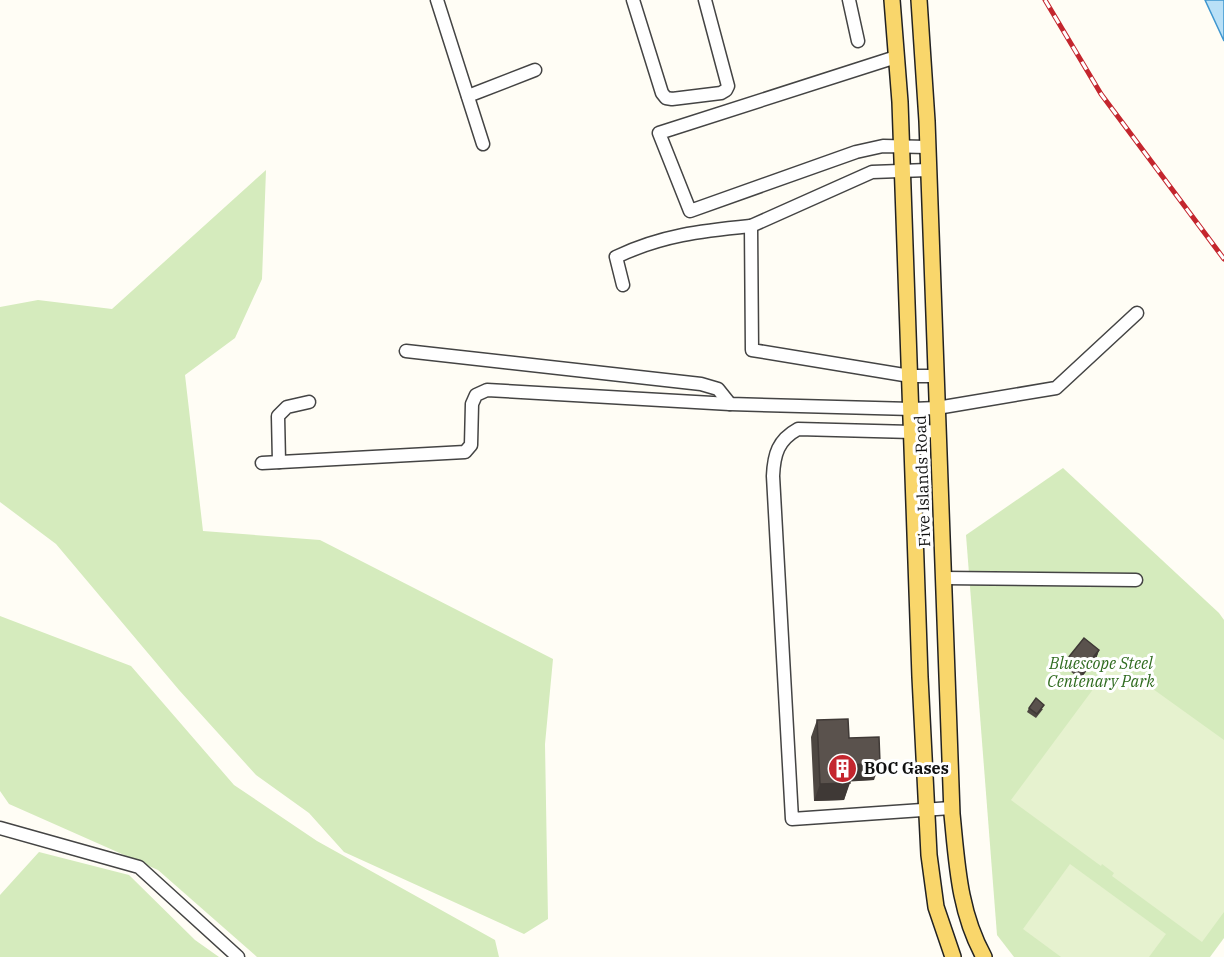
<svg xmlns="http://www.w3.org/2000/svg" width="1224" height="957" font-family="'IBM Plex Serif',serif">
<style>
.green{fill:#d5ebbd}
.pitch{fill:#e6f2cf}
.water{fill:#b9e0f7;stroke:#3f96cf;stroke-width:1.5}
.lines{fill:none;stroke-linecap:round;stroke-linejoin:round}
.minor-casing{stroke:#444;stroke-width:15}
.major-casing{stroke:#222;stroke-width:18}
.minor{stroke:#fff;stroke-width:12}
.major{stroke:#f9d66b;stroke-width:15}
.rail-casing{stroke:#c4262e;stroke-width:5}
.rail{stroke:#fff;stroke-width:3;stroke-dasharray:9;stroke-linecap:butt}
.wall{fill:#4d4742}
.shaded-wall{fill:#3f3936}
.building{fill:#5a524d;stroke:#3f3936;stroke-width:1.5}
.labels{text-anchor:middle;stroke-width:6;stroke-linejoin:round;paint-order:stroke}
.street-label{font-size:16px;fill:#111;stroke:#fff}
.park-label{font-size:16px;font-style:italic;fill:#2f6b1f;stroke:#fff}
.poi-label{font-size:16px;font-weight:bold;fill:#111;stroke:#fff;text-anchor:start}
</style>
<rect width="100%" height="100%" fill="#fffdf5"/>
<!-- green -->
<g class="green">
<polygon points="266,170 262,279 235,338 185,375 203,531 320,540 553,659 545,744 548,919 524,934 344,852 309,813 256,775 179,690 56,544 0,502 0,307 38,300 112,309"/>
<polygon points="1063,468 1219,613 1224,620 1224,938 1210,957 1014,957 997,935 966,535"/>
<polygon points="0,616 131,666 234,785 317,841 495,940 499,957 257,957 158,870 9,804 0,791"/>
<polygon points="39,852 129,875 195,940 219,957 0,957 0,895"/>
</g>
<!-- pitch -->
<g class="pitch">
<polygon points="1114,661 1224,740 1224,912 1202,942 1112,876 1114,873 1102,864 1101,866 1011,800"/>
<polygon points="1070,864 1166,934 1149,957 1061,957 1023,929"/>
</g>
<!-- water -->
<polygon class="water" points="1205,0 1224,0 1224,41"/>
<g class="lines">
<defs>
<g id="minor">
<polyline points="437,0 483,144"/>
<polyline points="633,0 662,93 666,98 672,99 721,93 726,90 728,86 705,0"/>
<polyline points="849,0 858,41"/>
<polyline points="896,57 659,133 690,211 856,152 883,146 927,147"/>
<polyline points="468,96 535,70"/>
<polyline points="928,170 872,172 751,226 752,350 910,376 936,376"/>
<path d="M623 285 616 257C662 235 702 231 751 226"/>
<polyline points="406,351 701,384 718,389 730,404"/>
<path d="M938 431 912 432 798 429C778 440 774 454 773 476L792 819 951 808"/>
<polyline points="279,462 278,416 287,407 309,402"/>
<polyline points="262,463 465,452 471,445 472,404 476,395 487,390 730,404 912,409 937,408 1056,388 1137,313"/>
<polyline points="943,578 1136,580"/>
<polyline points="0,828 139,867 238,957"/>
</g>
<g id="major">
<polyline points="892,0 900,102 920,677 929,855 936,907 953,957"/>
<path d="M919 0 927 121 952 814C957 864 959 912 984 957"/>
</g>
</defs>
<!-- minor casing -->
<use href="#minor" class="minor-casing"/>
<!-- major casing -->
<use href="#major" class="major-casing"/>
<!-- minor -->
<use href="#minor" class="minor"/>
<!-- major -->
<use href="#major" class="major"/>
<defs>
<polyline id="rail" points="1045,0 1101,94 1224,259"/>
</defs>
<!-- rail casing -->
<use href="#rail" class="rail-casing"/>
<!-- rail -->
<use href="#rail" class="rail"/>
</g>
<!-- wall -->
<g class="wall">
<polygon points="1099,650 1096,659 1080,679 1065,667 1068,658"/>
<polygon points="1029,708 1043,709 1036,718 1027,712"/>
<polygon points="817,720 849,738 874,780 850,781 844,800 814,801 811,737"/>
</g>
<!-- shaded-wall -->
<g class="shaded-wall">
<polygon points="1099,650 1096,659 1080,679 1083,670"/>
<polygon points="880,763 874,780 843,782 849,765"/>
<polygon points="850,783 844,800 814,801 820,784"/>
</g>
<!-- building -->
<g class="building">
<polygon points="1084,638 1099,650 1083,670 1068,658"/>
<polygon points="1036,698 1044,705 1037,714 1029,708"/>
<polygon points="848,719 849,738 879,737 880,763 849,765 850,783 820,784 817,720"/>
</g>
<!-- icons -->
<defs>
<symbol id="building-disc" viewBox="-11 -11 22 22"><circle r="9.5" fill="#c4262e" stroke="#fff"/><path d="M-4-6H4V6H1V3H-1V6H-4ZM-2.5-4.3h1.7v1.8h-1.7ZM.8-4.3h1.7v1.8H.8ZM-2.5-1h1.7V.8h-1.7ZM.8-1h1.7V.8H.8Z" fill="#fff"/></symbol>
</defs>
<g fill-rule="evenodd">
<use href="#building-disc" x="826" y="752" width="33" height="33"/>
</g>
<g class="labels">
<!-- street labels -->
<g class="street-label">
<text transform="translate(922 481) rotate(-92)" y="6">Five Islands Road</text>
</g>
<!-- park labels -->
<g class="park-label">
<text x="1101" y="669">Bluescope Steel<tspan x="1101" dy="18">Centenary Park</tspan></text>
</g>
<!-- poi labels -->
<g class="poi-label">
<text x="864" y="774">BOC Gases</text>
</g>
</g>
</svg>
